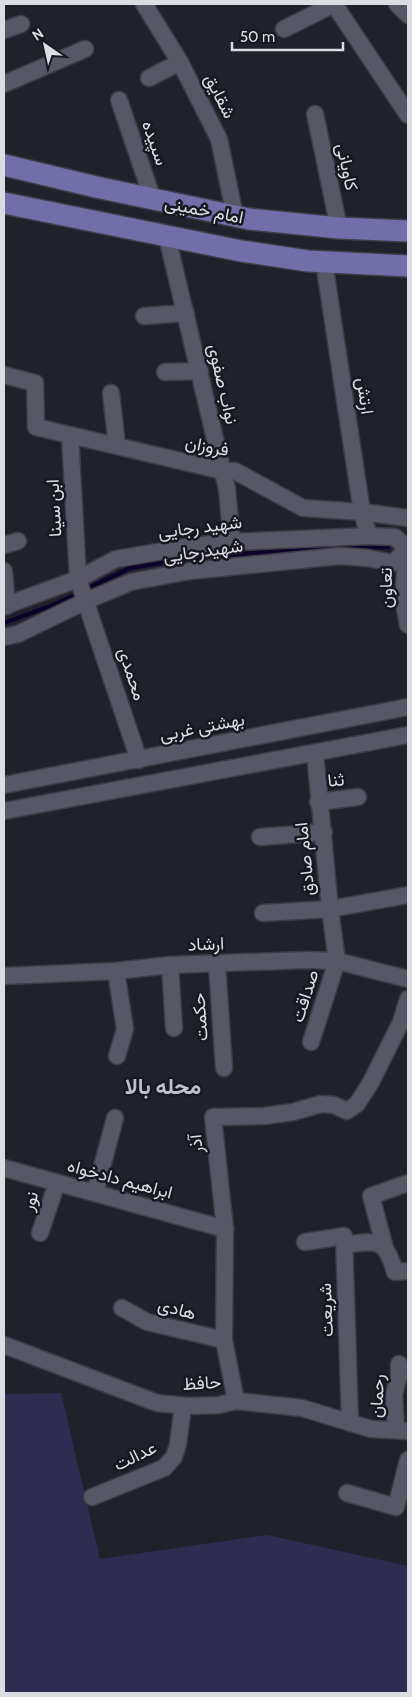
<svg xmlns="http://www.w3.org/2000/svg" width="412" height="1697" font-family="Cabin,Vazirmatn,sans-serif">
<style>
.green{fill:#2f2c51}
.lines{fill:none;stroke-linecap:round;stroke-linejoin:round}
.stream{stroke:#0b012a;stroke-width:4.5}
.minor-casing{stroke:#3d3d46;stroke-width:19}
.major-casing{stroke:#3d3d46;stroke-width:24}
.minor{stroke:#575765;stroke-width:16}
.major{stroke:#726ea9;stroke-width:21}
.labels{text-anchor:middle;stroke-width:5;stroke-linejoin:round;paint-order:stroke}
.street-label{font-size:18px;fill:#dcdce3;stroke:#181822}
.district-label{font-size:22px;font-weight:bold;fill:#bfc0cf;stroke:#181822}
</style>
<rect width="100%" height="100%" fill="#21212c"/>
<!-- green -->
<polygon class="green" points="61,1393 100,1559 267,1535 408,1566 408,1693 4,1693 4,1394"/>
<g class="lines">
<!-- stream -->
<g class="stream">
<polyline points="86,589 130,568 193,557 335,548 388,547"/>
<polyline points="4,623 53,605 79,593"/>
</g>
<defs>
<g id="minor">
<polyline points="144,4 180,62 219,139 235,216"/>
<polyline points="334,4 408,115"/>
<polyline points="397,4 408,15"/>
<polyline points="284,29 334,4"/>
<polyline points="4,30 21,24"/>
<polyline points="149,78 180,62"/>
<polyline points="4,84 85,49"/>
<polyline points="119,100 153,200"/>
<polyline points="315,114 339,228"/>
<polyline points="167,237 227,489 232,542"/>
<polyline points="324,262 358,486 362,512 369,536"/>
<polyline points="144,316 186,313"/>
<polyline points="165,372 200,371"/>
<polyline points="4,375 35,383 36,427 223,471 235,471 303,508 362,512 408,518"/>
<polyline points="111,393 117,446"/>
<polyline points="70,435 78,579 139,760"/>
<polyline points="4,545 18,541"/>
<polyline points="407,549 403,599 408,625"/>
<polyline points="4,571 7,606"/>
<polyline points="4,606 78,579 116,559 192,546 232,542 369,536 395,537 407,549"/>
<polyline points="4,637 18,634 86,601 131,582 190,571 340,556 368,558 393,563 407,549 408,544"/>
<polyline points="4,785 408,707"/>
<polyline points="318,802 358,797"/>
<polyline points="4,811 408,735"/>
<polyline points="260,837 324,832"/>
<polyline points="263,913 330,909 408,895"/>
<polyline points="217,964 224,1068"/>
<polyline points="170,965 174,1028"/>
<polyline points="116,971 125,1029 117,1056"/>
<polyline points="4,976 116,971 170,965 307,960 337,961 408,979"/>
<polyline points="311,1042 337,961 330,909 315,753"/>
<polyline points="4,1168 225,1229"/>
<polyline points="95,1193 115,1118"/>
<polyline points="40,1233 57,1183"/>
<polyline points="305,1242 344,1236 350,1423"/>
<path d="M345 1245C377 1240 385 1238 395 1272L408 1271"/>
<polyline points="385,1248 371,1196 408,1183"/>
<polyline points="122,1308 147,1322 224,1340"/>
<polyline points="4,1345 157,1403 188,1406 219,1405 236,1401 302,1408 371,1429 408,1431"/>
<polyline points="236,1401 224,1340 225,1229 213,1117 264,1116 293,1112 321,1104 334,1105 347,1111 357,1104 371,1082 401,1022 408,999"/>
<polyline points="396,1430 394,1394 399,1376 399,1364"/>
<polyline points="347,1493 396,1507 408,1460"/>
<polyline points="92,1497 164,1468 174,1457 178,1444 183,1406"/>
</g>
<g id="major">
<polyline points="4,165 96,187 249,219 339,228 408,231"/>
<polyline points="4,203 241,251 308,261 408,266"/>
</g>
</defs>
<!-- minor casing -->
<use href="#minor" class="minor-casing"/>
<!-- major casing -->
<use href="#major" class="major-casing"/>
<!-- minor -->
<use href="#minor" class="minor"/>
<!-- major -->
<use href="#major" class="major"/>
</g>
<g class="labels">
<!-- street labels -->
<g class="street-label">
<text transform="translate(220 96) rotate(63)" y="6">شقایق</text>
<text transform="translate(155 143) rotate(71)" y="6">سپیده</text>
<text transform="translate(347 167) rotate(78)" y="6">کاویانی</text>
<text transform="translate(204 210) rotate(11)" y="6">امام خمینی</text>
<text transform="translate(223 384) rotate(77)" y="6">نواب صفوی</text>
<text transform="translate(365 396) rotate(82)" y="6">ارتش</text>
<text transform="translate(207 446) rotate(11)" y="6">فروزان</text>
<text transform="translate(54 508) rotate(-93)" y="6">ابن سینا</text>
<text transform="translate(200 527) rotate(-7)" y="6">شهید رجایی</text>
<text transform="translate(203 551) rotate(-8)" y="6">شهیدرجایی</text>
<text transform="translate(386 588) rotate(-91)" y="6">تعاون</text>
<text transform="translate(132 674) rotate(72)" y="6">محمدی</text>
<text transform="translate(202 727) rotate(-11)" y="6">بهشتی غربی</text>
<text transform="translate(336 780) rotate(-6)" y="6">ثنا</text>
<text transform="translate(305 859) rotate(-96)" y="6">امام صادق</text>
<text transform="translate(206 944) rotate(-2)" y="6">ارشاد</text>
<text transform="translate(305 996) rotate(-72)" y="6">صداقت</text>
<text transform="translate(200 1017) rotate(-94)" y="6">حکمت</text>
<text transform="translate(196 1144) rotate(-96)" y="6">آذر</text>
<text transform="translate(120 1179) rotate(15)" y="6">ابراهیم دادخواه</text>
<text transform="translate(30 1201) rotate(-72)" y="6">نور</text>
<text transform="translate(177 1309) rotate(15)" y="6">هادی</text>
<text transform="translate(326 1310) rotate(-92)" y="6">شریعت</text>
<text transform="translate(202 1383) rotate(-3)" y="6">حافظ</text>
<text transform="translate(377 1396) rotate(-87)" y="6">رحمان</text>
<text transform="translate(135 1456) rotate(-26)" y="6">عدالت</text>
</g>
<!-- district labels -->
<g class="district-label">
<text x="163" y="1094">محله بالا</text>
</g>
</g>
<!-- border -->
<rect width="412" height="1697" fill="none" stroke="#dcdce3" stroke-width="10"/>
<!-- north arrow -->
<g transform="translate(45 45) rotate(326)" stroke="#181822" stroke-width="4" paint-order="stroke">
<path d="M0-4L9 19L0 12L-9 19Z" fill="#dcdce3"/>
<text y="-8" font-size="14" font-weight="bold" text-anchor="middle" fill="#dcdce3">N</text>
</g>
<!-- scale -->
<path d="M232 42v8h111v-8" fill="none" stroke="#dcdce3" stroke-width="2.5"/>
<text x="240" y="42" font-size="15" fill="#dcdce3" stroke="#181822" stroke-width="4" paint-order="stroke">50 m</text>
</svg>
